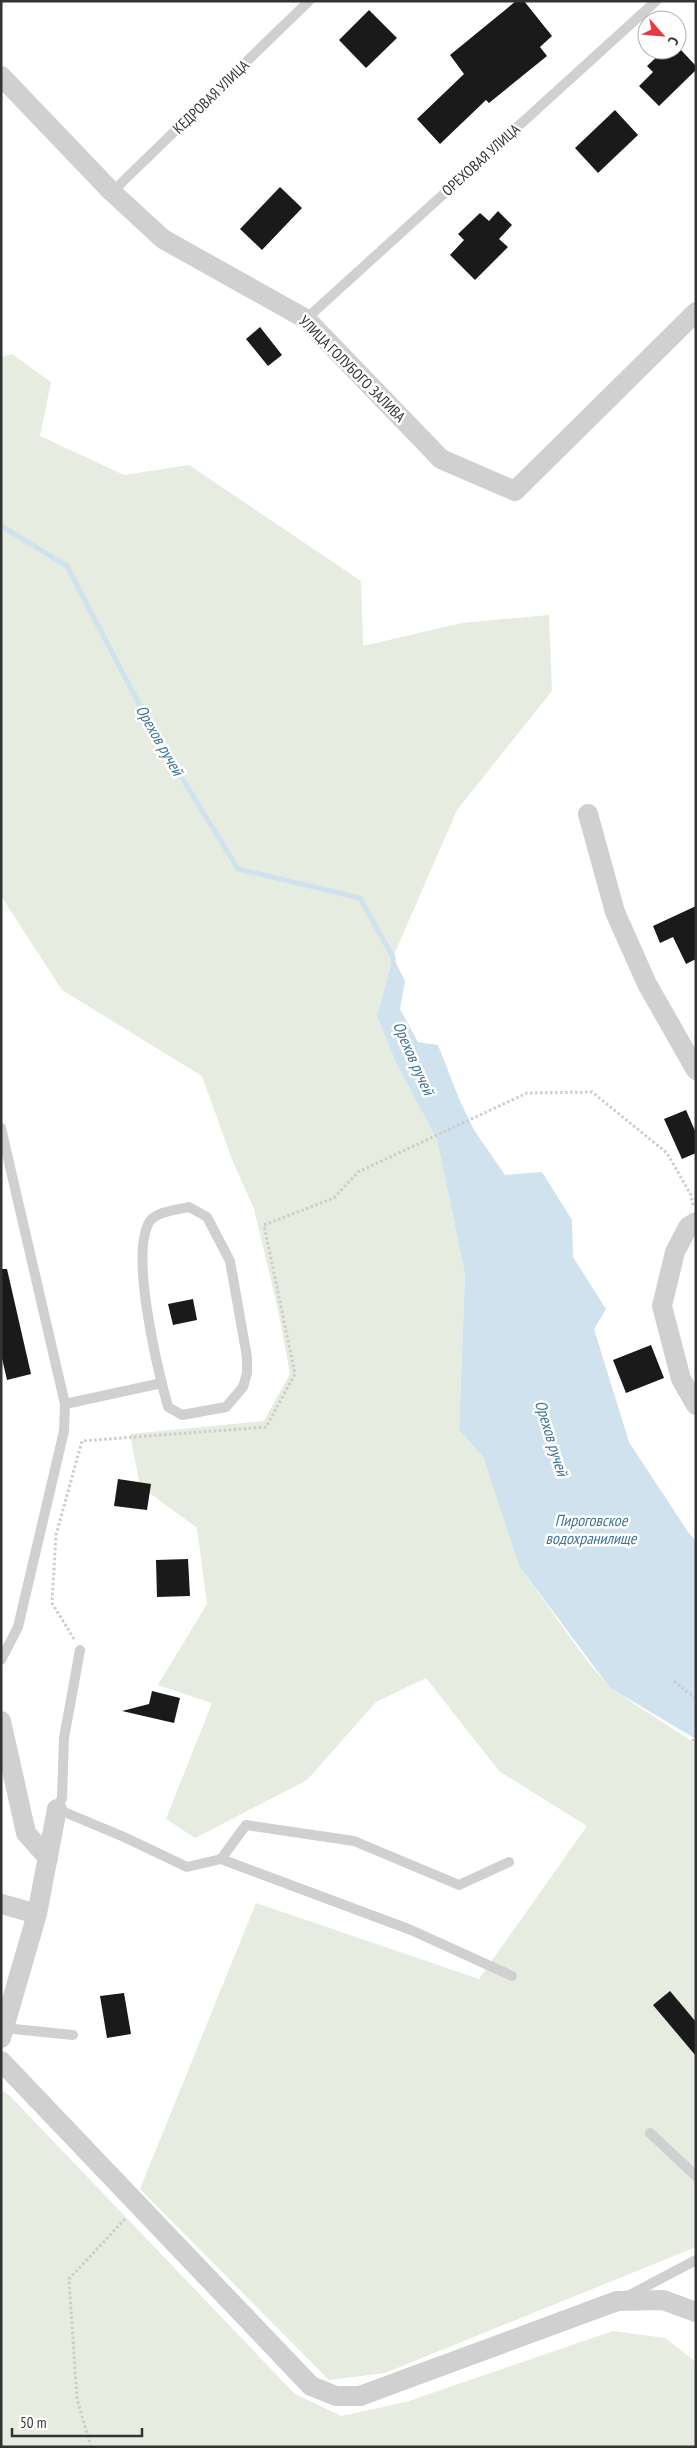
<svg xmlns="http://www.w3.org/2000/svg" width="697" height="2448" font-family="'PT Sans Narrow',sans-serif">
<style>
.green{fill:#e6ecdf}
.water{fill:#cfe2ee}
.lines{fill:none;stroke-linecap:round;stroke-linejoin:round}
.stream{stroke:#cfe2ee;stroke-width:5}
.building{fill:#1a1a1a}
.path{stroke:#cdcdcd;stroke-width:3;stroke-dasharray:2.5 2.5;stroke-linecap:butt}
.lane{stroke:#d0d0d0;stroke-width:10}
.street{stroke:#d0d0d0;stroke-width:20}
.labels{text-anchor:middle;stroke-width:5;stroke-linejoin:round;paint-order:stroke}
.street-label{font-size:15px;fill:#333;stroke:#fff}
.water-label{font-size:16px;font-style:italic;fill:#3f7597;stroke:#fff}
</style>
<rect width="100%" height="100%" fill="#fff"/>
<!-- green -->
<g class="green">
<polygon points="12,354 51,382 40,436 124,475 189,465 361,581 363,646 462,623 549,615 552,691 457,810 393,957 377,1016 396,1063 437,1140 465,1274 459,1430 483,1455 519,1566 585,1658 610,1688 696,1744 696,2247 385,2373 329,2380 140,2189 256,1903 479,1979 587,1826 499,1771 426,1678 376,1702 307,1780 195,1838 166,1819 212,1703 158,1685 207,1604 197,1528 140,1486 130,1434 264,1421 290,1374 278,1310 254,1209 233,1162 202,1076 62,990 1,896 1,357"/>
<polygon points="1,2090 9,2095 295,2394 341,2416 406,2402 613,2331 665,2338 696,2362 696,2447 1,2447"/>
</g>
<!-- water -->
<polygon class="water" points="393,957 405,981 400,1009 418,1042 438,1045 460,1101 474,1130 505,1175 542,1172 572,1220 573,1257 606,1309 594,1329 629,1442 688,1532 696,1541 696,1739 610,1688 519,1566 483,1456 459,1430 465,1274 437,1140 396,1063 377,1016"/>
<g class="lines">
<!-- stream -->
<polyline class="stream" points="1,526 67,566 152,729 238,869 360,898 393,957 393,964"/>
</g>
<!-- building -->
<g class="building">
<polygon points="516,1 524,1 552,36 540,47 547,56 489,103 486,100 440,144 417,119 464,74 450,55"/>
<polygon points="369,10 397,38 366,68 339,40"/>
<polygon points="664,50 681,50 696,66 696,70 659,106 639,86 653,72 647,66"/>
<polygon points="615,110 638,135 598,173 575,148"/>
<polygon points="280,187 302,208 262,250 240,229"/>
<polygon points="498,211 512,225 499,239 508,247 475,280 450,255 464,240 458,234 480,213 489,221"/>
<polygon points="260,327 282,355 268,366 246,339"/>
<polygon points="696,906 696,959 686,964 673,937 660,943 653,926"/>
<polygon points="686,1110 696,1133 696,1153 682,1159 664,1119"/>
<polygon points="1,1269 7,1269 31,1374 7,1380 1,1354"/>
<polygon points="193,1299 197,1320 173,1325 168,1304"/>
<polygon points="651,1345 664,1378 626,1393 613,1360"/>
<polygon points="118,1479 151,1484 147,1510 114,1506"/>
<polygon points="188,1559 190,1596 157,1597 156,1560"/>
<polygon points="152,1691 180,1698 174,1723 122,1711 149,1704"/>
<polygon points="670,1991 696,2022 696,2056 653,2005"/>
<polygon points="124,1993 131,2034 107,2038 100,1996"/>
</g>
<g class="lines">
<!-- path -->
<g class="path">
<polyline points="74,1639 52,1603 56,1535 82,1441 266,1427 295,1374 264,1225 334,1198 358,1172 527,1093 592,1092 667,1153 691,1195 693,1205"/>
<polyline points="674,1681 696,1699"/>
<polyline points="692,1741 696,1737"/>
<polyline points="91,2447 77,2399 69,2279 126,2218"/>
</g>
<!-- lane -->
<g class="lane">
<polyline points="112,192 309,1"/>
<polyline points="306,319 656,1"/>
<polyline points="1,1128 65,1404 64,1431 18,1627 1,1660"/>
<path d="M189 1207 207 1217 230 1261 247 1357V1373L243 1387 226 1407 182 1415 168 1407C158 1371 129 1252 150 1221 158 1211 177 1210 189 1207Z"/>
<polyline points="65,1404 162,1383"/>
<polyline points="80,1650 64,1738 62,1798 57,1809 124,1837 187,1867 221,1859 411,1930 512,1976"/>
<polyline points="221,1859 246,1825 354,1841 459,1885 509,1862"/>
<polyline points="4,2028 73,2035"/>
<polyline points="650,2133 696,2176"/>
<polyline points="626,2297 696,2260"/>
</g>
<!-- street -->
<g class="street">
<polyline points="1,76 112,192 163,239 306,319 441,459 515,491 696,312"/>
<polyline points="588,814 615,912 647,984 696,1070"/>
<polyline points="696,1222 688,1227 675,1252 662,1306 681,1379 696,1405"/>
<polyline points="1,1721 26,1833 48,1858"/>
<polyline points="1,1904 37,1914"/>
<polyline points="1,2038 37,1914 57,1809"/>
<polyline points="1,2061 311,2386 336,2396 360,2396 617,2301 663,2300 696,2312"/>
</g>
</g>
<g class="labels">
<!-- street labels -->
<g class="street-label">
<text transform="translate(211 97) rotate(-44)" y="5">КЕДРОВАЯ УЛИЦА</text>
<text transform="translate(481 160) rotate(-42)" y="5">ОРЕХОВАЯ УЛИЦА</text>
<text transform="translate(352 369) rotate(45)" y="5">УЛИЦА ГОЛУБОГО ЗАЛИВА</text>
</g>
<!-- water labels -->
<g class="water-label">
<text transform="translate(160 740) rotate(60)" y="6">Орехов ручей</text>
<text transform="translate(414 1058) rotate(66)" y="6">Орехов ручей</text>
<text transform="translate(552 1438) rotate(73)" y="6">Орехов ручей</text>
<text x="591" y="1526">Пироговское<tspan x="591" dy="18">водохранилище</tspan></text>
</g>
</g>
<!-- border -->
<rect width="697" height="2448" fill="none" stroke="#333333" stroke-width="5"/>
<!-- north arrow -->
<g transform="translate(662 35) rotate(117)"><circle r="24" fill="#ffffff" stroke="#adadad"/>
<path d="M0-4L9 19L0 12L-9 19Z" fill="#e63946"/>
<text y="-8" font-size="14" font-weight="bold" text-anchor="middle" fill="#333333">С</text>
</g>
<!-- scale -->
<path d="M12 2428v8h130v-8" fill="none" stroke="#333333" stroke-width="2.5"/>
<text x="20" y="2428" font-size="15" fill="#333333" stroke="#ffffff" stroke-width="4" paint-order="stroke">50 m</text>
</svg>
